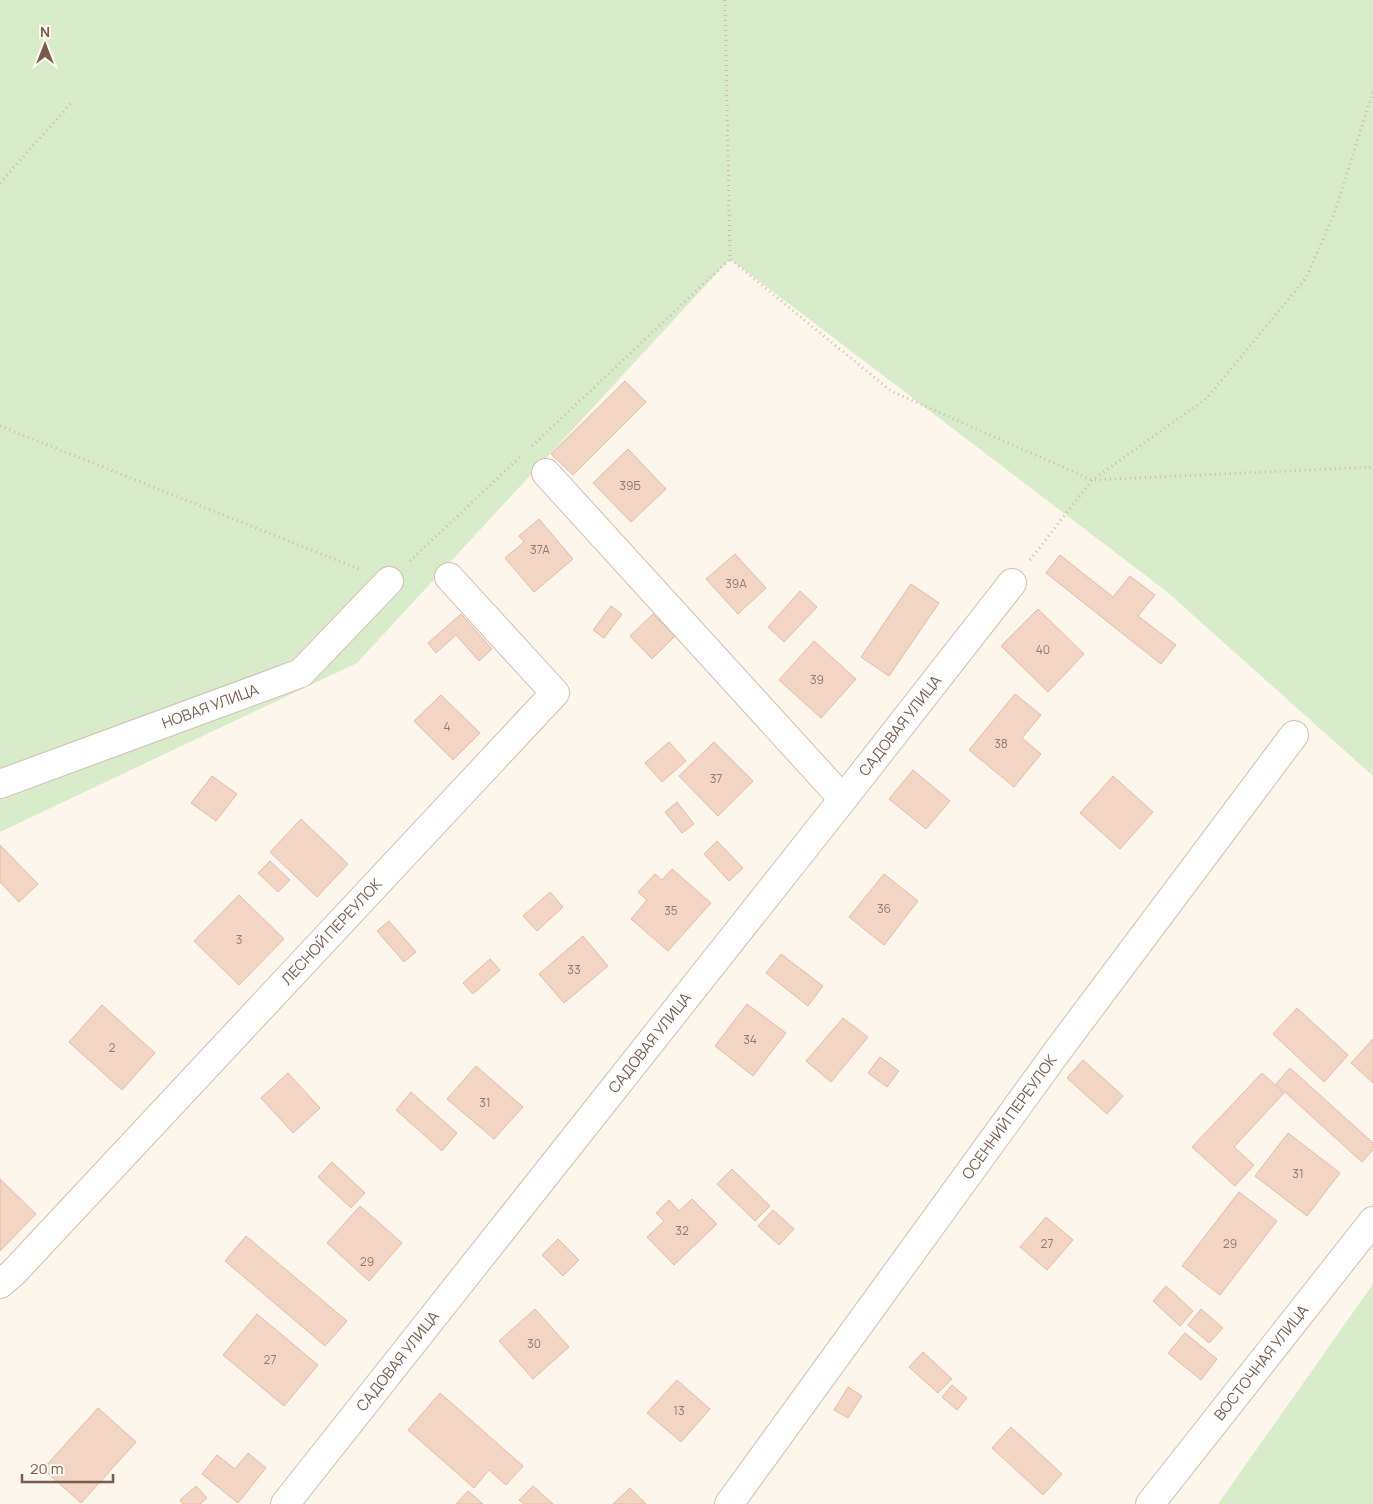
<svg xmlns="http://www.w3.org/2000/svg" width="1373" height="1504" font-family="Manrope,sans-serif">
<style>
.green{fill:#d8ecc9}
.building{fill:#f3d5c3;stroke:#e6bba3}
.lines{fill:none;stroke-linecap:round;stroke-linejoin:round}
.minor-casing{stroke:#d1beb0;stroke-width:30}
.path{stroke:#d9b8a5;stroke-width:3;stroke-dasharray:1 4;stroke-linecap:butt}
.minor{stroke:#fff;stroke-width:28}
.labels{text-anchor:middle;stroke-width:4;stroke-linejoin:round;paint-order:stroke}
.number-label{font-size:12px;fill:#987a6a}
.street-label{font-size:15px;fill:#7a5c4d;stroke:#fffaf3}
</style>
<rect width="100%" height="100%" fill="#fdf6ec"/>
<!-- green -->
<g class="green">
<polygon points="0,0 1373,0 1373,776 1166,591 730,259 357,663 0,832"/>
<polygon points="1373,1284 1373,1504 1218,1504"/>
</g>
<!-- building -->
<g class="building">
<polygon points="625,381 646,402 573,475 551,454"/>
<polygon points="628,449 666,489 631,522 593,483"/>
<polygon points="539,519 573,559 534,592 505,558 524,542 519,536"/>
<polygon points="735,554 766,588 738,614 706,579"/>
<polygon points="1060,555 1113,597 1130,576 1155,595 1138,616 1176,645 1161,664 1046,573"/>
<polygon points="911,584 939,603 889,676 861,657"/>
<polygon points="800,591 817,607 784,642 768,627"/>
<polygon points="611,606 622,614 604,638 593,630"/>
<polygon points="1038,609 1084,654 1048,692 1001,646"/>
<polygon points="461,614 492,649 479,661 456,635 436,653 428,643"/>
<polygon points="653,614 675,636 652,659 630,636"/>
<polygon points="814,641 856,679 821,718 779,680"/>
<polygon points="1015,694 1041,715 1022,738 1041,754 1014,787 969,750"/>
<polygon points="441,695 480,733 453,760 414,721"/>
<polygon points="669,742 686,761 662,782 645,763"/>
<polygon points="714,742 753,781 718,816 679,776"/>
<polygon points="913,770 950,801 926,829 889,799"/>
<polygon points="212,776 237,794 216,821 191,803"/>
<polygon points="1113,776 1153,812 1120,849 1080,813"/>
<polygon points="677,802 694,824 682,833 665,812"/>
<polygon points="301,819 348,864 317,897 270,852"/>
<polygon points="717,841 743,868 729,881 704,854"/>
<polygon points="0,845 38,884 19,902 0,882"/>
<polygon points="270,861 290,880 278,892 258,873"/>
<polygon points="672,869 711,903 668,951 631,919 647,900 638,892 655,874 662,880"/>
<polygon points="884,874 918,901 884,945 849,917"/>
<polygon points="550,892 563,907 537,931 523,916"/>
<polygon points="239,895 284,939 239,985 194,941"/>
<polygon points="389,921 416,952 404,962 377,931"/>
<polygon points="583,936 608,966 564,1003 539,974"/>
<polygon points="781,954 823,986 808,1006 766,973"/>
<polygon points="490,959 500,970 473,994 463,983"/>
<polygon points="747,1004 786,1033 753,1076 715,1046"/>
<polygon points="102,1005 155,1053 122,1090 69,1042"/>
<polygon points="1297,1008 1348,1055 1324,1082 1273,1034"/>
<polygon points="843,1018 868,1037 831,1082 806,1061"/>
<polygon points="1373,1039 1373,1083 1351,1063"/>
<polygon points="880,1057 899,1071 887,1087 868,1073"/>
<polygon points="1083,1060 1123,1096 1107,1114 1067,1078"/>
<polygon points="476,1066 523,1107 494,1139 447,1099"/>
<polygon points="1290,1068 1373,1143 1373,1150 1362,1162 1276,1084"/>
<polygon points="288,1073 320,1108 293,1133 261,1098"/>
<polygon points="1262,1073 1284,1093 1234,1147 1254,1165 1235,1186 1192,1147"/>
<polygon points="411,1092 457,1133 442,1151 396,1110"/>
<polygon points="1288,1133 1340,1173 1307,1216 1255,1176"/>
<polygon points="332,1162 365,1193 351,1208 318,1177"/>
<polygon points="732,1169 770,1206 755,1221 717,1184"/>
<polygon points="0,1179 36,1214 0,1251"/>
<polygon points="1239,1192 1277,1221 1220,1295 1182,1266"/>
<polygon points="692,1199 717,1224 674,1265 647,1237 664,1221 656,1213 669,1200 679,1211"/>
<polygon points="360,1206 402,1243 369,1281 327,1243"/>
<polygon points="773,1210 794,1229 779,1245 758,1226"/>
<polygon points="1046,1217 1073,1240 1047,1270 1020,1247"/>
<polygon points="246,1236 347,1321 325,1346 225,1261"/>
<polygon points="558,1239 579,1260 563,1276 542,1255"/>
<polygon points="1166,1286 1193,1311 1180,1326 1153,1301"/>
<polygon points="535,1309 569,1347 533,1379 499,1341"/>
<polygon points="1201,1309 1223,1328 1209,1343 1188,1325"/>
<polygon points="257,1314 318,1365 284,1406 223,1355"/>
<polygon points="1185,1333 1217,1359 1201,1380 1168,1353"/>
<polygon points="923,1352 952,1379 938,1393 909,1367"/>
<polygon points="677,1380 710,1409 681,1442 647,1413"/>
<polygon points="952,1385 967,1398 957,1410 942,1397"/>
<polygon points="848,1387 862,1396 848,1418 834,1410"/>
<polygon points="440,1393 523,1466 506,1485 489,1470 474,1488 408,1430"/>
<polygon points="98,1408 136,1442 81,1503 43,1469"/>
<polygon points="1011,1427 1062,1474 1043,1495 992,1448"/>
<polygon points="248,1453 266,1468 238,1503 202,1474 217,1455 235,1469"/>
<polygon points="196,1486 207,1498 200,1504 183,1504 180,1500"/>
<polygon points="533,1486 553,1504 524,1504 519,1500"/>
<polygon points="630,1488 646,1504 613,1504"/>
<polygon points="468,1491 483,1504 456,1504"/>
</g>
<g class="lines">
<defs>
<g id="minor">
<polyline points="546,473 843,799"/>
<path id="s1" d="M0 784 301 673 389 581"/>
<path id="s2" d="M0 1284 13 1273 555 693 449 577"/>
<path id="s3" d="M285 1504 843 799 1012 583"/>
<path id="s4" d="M729 1504 1059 1049 1294 735"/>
<path id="s5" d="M1150 1504 1373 1221"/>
</g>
</defs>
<!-- minor casing -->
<use href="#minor" class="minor-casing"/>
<!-- path -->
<g class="path">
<polyline points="725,0 730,259 891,391 1092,480 1373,467"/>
<polyline points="0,183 71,103"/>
<polyline points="0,426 359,569"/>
<polyline points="532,446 730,259"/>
<polyline points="1030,560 1092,480 1206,399 1306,278 1334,214 1373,91"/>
<polyline points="410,561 520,457"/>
</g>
<!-- minor -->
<use href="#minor" class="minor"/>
</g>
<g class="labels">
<!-- number labels -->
<g class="number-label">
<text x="630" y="490">39Б</text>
<text x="540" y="554">37А</text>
<text x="736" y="588">39А</text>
<text x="1043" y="654">40</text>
<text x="817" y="684">39</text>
<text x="447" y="731">4</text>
<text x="1001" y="748">38</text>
<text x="716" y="783">37</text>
<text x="884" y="913">36</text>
<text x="671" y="915">35</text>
<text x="239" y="944">3</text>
<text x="574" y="974">33</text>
<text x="750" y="1044">34</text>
<text x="112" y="1052">2</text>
<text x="485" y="1107">31</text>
<text x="1298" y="1178">31</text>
<text x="682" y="1235">32</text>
<text x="1047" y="1248">27</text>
<text x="1230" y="1248">29</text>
<text x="367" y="1266">29</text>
<text x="534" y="1348">30</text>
<text x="270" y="1364">27</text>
<text x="679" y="1415">13</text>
</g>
<!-- street labels -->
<g class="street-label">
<text dy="5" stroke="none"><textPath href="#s1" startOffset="224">НОВАЯ УЛИЦА</textPath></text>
<text dy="5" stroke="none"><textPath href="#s3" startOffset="992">САДОВАЯ УЛИЦА</textPath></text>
<text dy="5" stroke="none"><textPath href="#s2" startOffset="484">ЛЕСНОЙ ПЕРЕУЛОК</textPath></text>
<text dy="5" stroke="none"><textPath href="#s3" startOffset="588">САДОВАЯ УЛИЦА</textPath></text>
<text dy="5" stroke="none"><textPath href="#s4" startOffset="478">ОСЕННИЙ ПЕРЕУЛОК</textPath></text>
<text dy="5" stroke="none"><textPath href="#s3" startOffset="182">САДОВАЯ УЛИЦА</textPath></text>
<text dy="5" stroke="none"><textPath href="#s5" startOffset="180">ВОСТОЧНАЯ УЛИЦА</textPath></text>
</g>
</g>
<!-- north arrow -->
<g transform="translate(45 45)" stroke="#fffaf3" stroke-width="4" paint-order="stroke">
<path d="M0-4L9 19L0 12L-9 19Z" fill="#7a5c4d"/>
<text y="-8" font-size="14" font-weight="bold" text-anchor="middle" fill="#7a5c4d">N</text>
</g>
<!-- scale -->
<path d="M22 1474v8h91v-8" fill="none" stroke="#7a5c4d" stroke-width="2.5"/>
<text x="30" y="1474" font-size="15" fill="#7a5c4d" stroke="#fffaf3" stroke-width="4" paint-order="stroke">20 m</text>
</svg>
